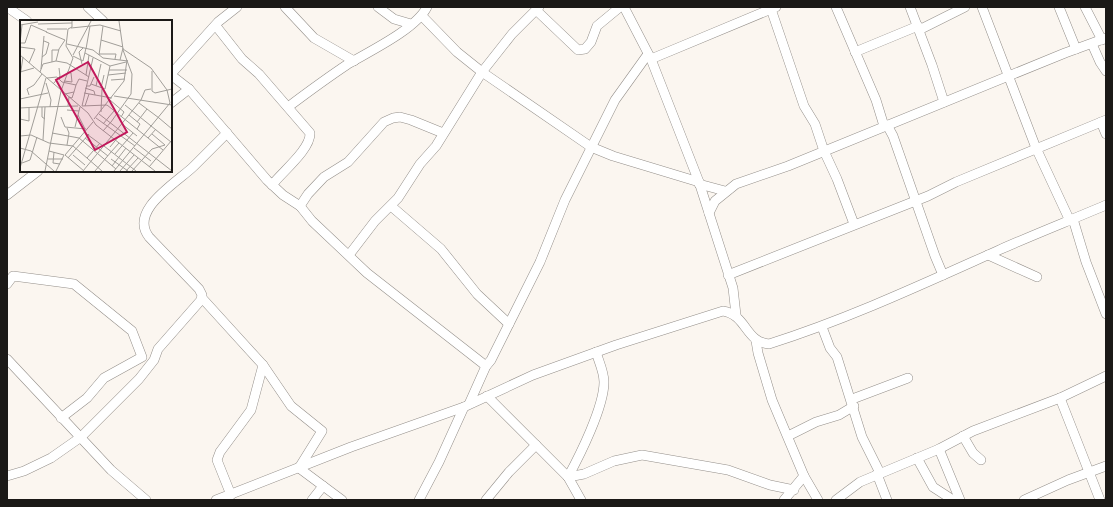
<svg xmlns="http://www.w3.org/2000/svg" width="1113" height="507" font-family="'DM Sans',sans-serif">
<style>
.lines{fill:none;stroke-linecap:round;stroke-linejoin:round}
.minor-casing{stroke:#948f8a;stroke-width:10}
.minor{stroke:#fff;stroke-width:9}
.inset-road{fill:none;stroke:#a19e99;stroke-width:1}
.view{fill:#c2185b;fill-opacity:0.15;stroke:#c2185b;stroke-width:2}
.inset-edge{fill:none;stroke:#1b1917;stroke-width:2}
</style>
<rect width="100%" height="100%" fill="#fbf6f0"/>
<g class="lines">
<defs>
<g id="minor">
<polyline points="7,7 27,21"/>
<polyline points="88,7 103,21"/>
<polyline points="285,7 314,38 354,61"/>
<polyline points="378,7 394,19 411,24"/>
<polyline points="624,7 651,59 699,182 733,288 736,315"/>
<polyline points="836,7 876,100 884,126"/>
<polyline points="910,7 932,65 944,102"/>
<polyline points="982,7 1036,148 1070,221"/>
<polyline points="1059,7 1076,49"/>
<polyline points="1085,7 1102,40"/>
<polyline points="771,9 804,106 815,124 824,151 837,179 854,224"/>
<polyline points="536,10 578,50 585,49 591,42 597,26 620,7"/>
<polyline points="422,16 457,52 482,72 591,147 613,156 699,182"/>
<path d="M216 26 242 59 259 74 310 133C311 149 282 172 272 185"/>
<polyline points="919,30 965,7"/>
<polyline points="1092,44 1100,62 1106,71"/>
<polyline points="855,52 918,26"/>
<polyline points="651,59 776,7"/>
<polyline points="171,74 218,22 237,7"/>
<polyline points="171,75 189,89 267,180 283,195 300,206 312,221 367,273 486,366"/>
<polyline points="171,103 189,89"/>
<path d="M288 107C308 92 327 78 348 64 370 51 416 29 427 7"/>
<polyline points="1101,122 1106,134"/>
<polyline points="887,125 893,136 935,256 943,275"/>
<polyline points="699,184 725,191"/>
<polyline points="7,195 38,171"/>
<polyline points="300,206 308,194 324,177 348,162 384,122 393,118 400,117 411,120 443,133"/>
<polyline points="391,206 441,249 477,294 509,324"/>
<polyline points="709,213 715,201 736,184 788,166 1065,53 1106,38"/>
<polyline points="1073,219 1086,262 1106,314"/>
<polyline points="349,255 375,221 398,198 420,164 436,146 482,72 512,34 539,7"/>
<polyline points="988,255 1037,277"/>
<polyline points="728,275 928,196 956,182 1106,120"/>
<polyline points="7,284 13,276 74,284 132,331 142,357 104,378 87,398 61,418"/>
<polyline points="202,298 263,365 251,410 220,452 217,460 231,495"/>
<polyline points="822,327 830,348 837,357 862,437 880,473"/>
<polyline points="756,341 758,353 772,400 804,476 818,500"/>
<polyline points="7,359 111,470 146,500"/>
<polyline points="263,365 291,406 322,431 299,468 342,500"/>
<polyline points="487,396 568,477 581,500"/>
<polyline points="855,398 908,378"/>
<polyline points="1060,398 1100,500"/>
<polyline points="469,404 486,366 491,360 540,262 565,200 615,100 648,54"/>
<polyline points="788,436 816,422 839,415 854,406"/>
<polyline points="963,436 973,453 981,460"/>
<polyline points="939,449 960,500"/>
<polyline points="917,458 933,487 953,500"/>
<polyline points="877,474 887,500"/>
<path d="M7 476 24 471 51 458 81 437 139 379 154 360 158 349 201 300 202 295 199 289 149 237C128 210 178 182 194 166 205 155 216 144 227 133"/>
<polyline points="568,477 584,474 614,461 642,455 728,470 770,485 794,490"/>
<path d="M568 477C580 455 604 407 604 382 604 372 599 362 596 352"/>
<path d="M216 500 351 447 464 407 533 375 616 345 723 311C747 315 745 342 769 344 848 319 923 284 999 250 1035 234 1071 220 1106 205"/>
<polyline points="312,500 323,486"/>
<polyline points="419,500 439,462 464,407"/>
<polyline points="486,500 509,472 536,445"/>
<polyline points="784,500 804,476"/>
<polyline points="836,500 860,482 939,449 973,431 1060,398 1106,376"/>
<polyline points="1024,500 1068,480 1106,466"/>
</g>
</defs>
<!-- minor casing -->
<use href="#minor" class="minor-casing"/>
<!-- minor -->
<use href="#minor" class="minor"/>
</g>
<!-- overview -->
<g transform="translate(20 20)">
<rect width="152" height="152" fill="#fbf6f0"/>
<path class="inset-road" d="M18 4 52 3M0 5 18 2M11 5 27 12M51 8 80 5 101 11M27 9H47M26 12 45 20M81 20 103 27M0 23H5L11 5M0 23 2 5M47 24 73 30 83 38 108 41M0 27 15 29 9 43M66 29 70 6M65 33 90 46 85 69 71 64M79 34H96L95 39M0 35 68 93 76 105 135 151M53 35 71 1M79 35 83 6M53 36 63 41 66 28M22 37 26 34 29 23 24 21M100 40 103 28M36 41 47 43 69 57M32 42V30H39M62 44 59 32 63 28M90 46 106 42M21 49 24 16M89 50H107M132 51V71L135 73 152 69M0 52 14 48M20 52 23 44 36 41 39 29 45 20M66 55 69 35M88 55 106 53M0 57 3 37M27 58 37 57 42 62 56 65 59 59 67 61M91 60 105 59M44 61 52 62 51 53 47 52M26 63 31 80 30 87M33 64 40 56 39 48M66 66H70L74 57M76 66 81 44M65 68 74 71 75 75M81 68 84 55M41 71 53 38 46 26 48 9 52 7V1M64 73 92 78M45 74 54 72 56 65M9 75 7 69 14 65 22 54M94 76 152 85M0 79 28 73M90 80 104 92 101 97M119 83 139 98M87 85 143 130M105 85 151 122M48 86 49 77 52 78 54 72M62 86 73 38M62 86 87 85M65 86 69 74M18 87 58 86M22 87V97L25 99M0 88 18 87M47 90 59 91M81 92 82 69M79 94 152 151M58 95 65 109M109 95 120 104 117 109M41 97 45 107 66 109M76 98 115 126M139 98 152 109M0 99 9 101V87M74 99 104 61 107 40M91 102 111 74 112 54 103 30M117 102 127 89M83 104 94 91M102 104 117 116M55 107 60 87M83 111 91 102M64 112 83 126M32 113 59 118 96 149M132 114 145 125M0 116 11 115 29 123 53 126 82 151M91 117 121 80 125 70 131 69M65 118 88 136M128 118 136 109M23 120 25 87M47 125 49 113 47 108M84 126 116 151M90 127 99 116M0 128 11 131 34 151M114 128 131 141M29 131 44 135M34 132 33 143 40 144M91 132 99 123M95 134 113 113M53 135 65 145M48 138 69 114M67 138 80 123M28 139H43M91 139 108 151M2 143 10 140 17 117M92 146 106 128M129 147 152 120M0 148 26 58M25 151 41 71M36 151 44 135M63 151 91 117M64 151 45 135 73 102M75 151 91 132M94 151 150 83 147 70 131 48 103 29 99 1M100 151 114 135M106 151 118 138M112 151 132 129 145 125"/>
<path class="view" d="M68 42 107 112 75 130 36 60Z"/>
<rect width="152" height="152" class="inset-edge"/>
</g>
<!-- border -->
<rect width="1113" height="507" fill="none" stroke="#1b1917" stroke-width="16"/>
</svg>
